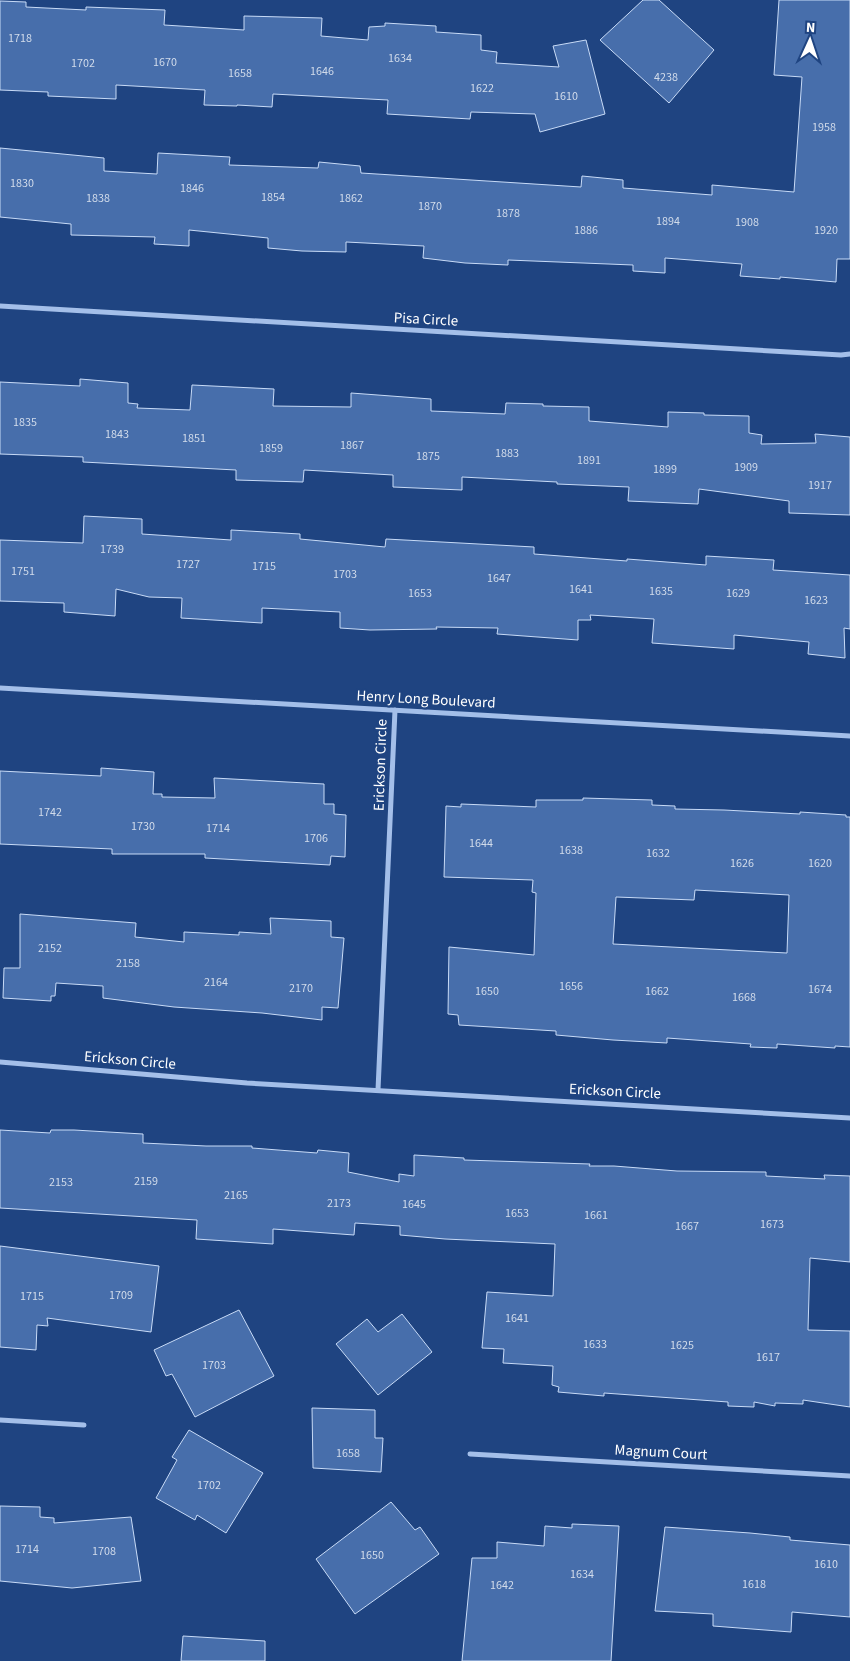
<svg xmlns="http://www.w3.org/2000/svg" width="850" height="1661" font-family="'Source Sans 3',sans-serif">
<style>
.building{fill:#476eab;stroke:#c8dbf7;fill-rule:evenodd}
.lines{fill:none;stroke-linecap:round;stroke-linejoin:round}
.street{stroke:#a4bfe9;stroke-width:5}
.labels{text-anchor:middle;stroke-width:4.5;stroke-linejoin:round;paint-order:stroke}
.number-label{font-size:12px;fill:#d1dbea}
.street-label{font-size:15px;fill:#fff;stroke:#1f4481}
</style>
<rect width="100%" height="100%" fill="#1f4481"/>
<!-- building -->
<g class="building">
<polygon points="643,0 659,0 714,50 669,103 600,40"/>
<polygon points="779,0 850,0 850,259 837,259 836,282 780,277 780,279 740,276 742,264 665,258 665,273 633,271 633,265 508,260 508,265 465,263 423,258 424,246 346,242 346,252 302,251 268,248 268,238 189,230 189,246 154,244 155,237 71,235 71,224 0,217 0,148 104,158 104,171 157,174 158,153 230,157 229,165 318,168 319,162 360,166 361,173 581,187 582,176 623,180 623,188 712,195 712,185 794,192 802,77 774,75"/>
<polygon points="0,1 26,2 26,7 86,10 86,7 165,10 164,25 244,30 244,16 322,18 321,36 368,40 369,27 385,26 385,23 436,26 436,32 481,35 481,50 497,52 496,63 559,67 553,46 586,40 605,114 540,132 535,114 471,112 470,119 387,114 388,100 273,94 272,107 237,105 237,106 204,105 205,90 116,85 116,99 48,96 48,92 0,90"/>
<polygon points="80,379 128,383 128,403 138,404 137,408 190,410 192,385 274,389 273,406 351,407 351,393 431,399 431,411 505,414 506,403 543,404 543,406 589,407 589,421 668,427 668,412 704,413 704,415 749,416 749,433 762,435 761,444 816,443 815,434 850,437 850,515 789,513 789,501 699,489 698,504 628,501 629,487 557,484 557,482 462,477 462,490 393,487 393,475 304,470 303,482 236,480 236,470 83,462 83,457 0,454 0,382 80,386"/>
<polygon points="84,516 142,519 142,534 231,540 231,530 300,534 300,539 385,547 386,539 534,547 534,554 627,561 627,559 706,565 706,556 774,560 773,570 850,575 850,629 844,628 845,658 808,654 809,642 734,635 734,649 652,643 654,619 590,615 591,620 578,620 578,640 497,634 498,628 436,627 437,629 370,630 340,628 340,612 262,608 262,623 181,618 182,598 149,597 116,589 115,616 64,612 64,603 0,601 0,540 83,543"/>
<polygon points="101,768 154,772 153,794 162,794 162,797 215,798 214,778 324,784 324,804 334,804 334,814 346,815 345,857 331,856 330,865 205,858 205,854 112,854 112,849 0,844 0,771 101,776"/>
<path d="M583 798 652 800V805L675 806V809L724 810 800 814V812L846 815V817H850V1047L835 1046V1048L777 1044V1048L750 1047 751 1044 667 1038V1043L613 1040 556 1035V1031L459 1025 458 1015 448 1014 449 947 534 955 536 893 532 892 533 880 444 877 446 806 461 807V804L536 807V800H583ZM695 890 789 895 787 953 613 944 616 897 694 900Z"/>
<polygon points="20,914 136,923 135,937 184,942 184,932 239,935 239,932 271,934 270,918 331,921 331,937 344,938 338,1008 322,1007 322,1020 262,1013 174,1007 103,998 103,986 56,983 55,996 51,996 51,1001 3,998 4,968 20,968"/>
<polygon points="0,1130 50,1133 51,1130 74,1130 143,1134 143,1143 206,1146 252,1146 252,1148 317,1153 318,1150 349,1153 348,1172 399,1182 399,1174 414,1176 414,1155 464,1158 464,1160 590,1164 589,1166 614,1166 677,1171 766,1172 766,1176 825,1179 824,1175 850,1176 850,1262 810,1258 808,1330 850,1331 850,1407 803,1400 803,1404 775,1403 775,1406 754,1402 754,1407 728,1406 728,1402 604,1393 604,1396 558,1392 559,1387 552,1385 553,1366 503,1363 504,1349 482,1348 487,1292 553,1296 555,1244 445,1239 400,1235 400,1226 355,1223 354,1235 273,1229 273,1244 196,1239 197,1220 0,1208"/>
<polygon points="0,1246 159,1266 151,1332 47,1318 48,1326 37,1325 36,1350 0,1347"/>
<polygon points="239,1310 274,1376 195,1417 172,1374 166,1376 154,1350"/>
<polygon points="402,1314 432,1352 378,1395 336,1344 367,1319 378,1332"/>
<polygon points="312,1408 375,1410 375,1438 383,1438 381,1472 313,1468"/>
<polygon points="189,1430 263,1473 226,1533 197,1515 195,1520 156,1498 177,1460 172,1457"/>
<polygon points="391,1502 415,1530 420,1527 439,1554 355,1614 316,1559"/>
<polygon points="0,1506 40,1507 40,1517 54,1518 54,1523 131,1517 141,1581 72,1588 0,1581"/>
<polygon points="572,1524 619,1526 611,1661 462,1661 472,1558 497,1558 497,1542 544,1546 545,1526 572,1528"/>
<polygon points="665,1527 750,1533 790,1537 790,1540 850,1545 850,1617 792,1612 791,1632 713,1626 713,1614 655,1611"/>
<polygon points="183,1636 265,1641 265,1661 181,1661"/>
</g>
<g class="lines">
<!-- street -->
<g class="street">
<polyline points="0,306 841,355 850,354"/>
<polyline points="0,688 850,736"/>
<polyline points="0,1062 247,1083 850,1118"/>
<polyline points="378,1090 395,710"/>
<polyline points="0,1420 84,1425"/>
<polyline points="470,1454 850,1476"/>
</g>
</g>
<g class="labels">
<!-- number labels -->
<g class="number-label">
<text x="20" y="42">1718</text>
<text x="400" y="62">1634</text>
<text x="165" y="66">1670</text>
<text x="83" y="67">1702</text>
<text x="322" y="75">1646</text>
<text x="240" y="77">1658</text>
<text x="666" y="81">4238</text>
<text x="482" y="92">1622</text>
<text x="566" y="100">1610</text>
<text x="824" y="131">1958</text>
<text x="22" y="187">1830</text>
<text x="192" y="192">1846</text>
<text x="273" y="201">1854</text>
<text x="98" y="202">1838</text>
<text x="351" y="202">1862</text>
<text x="430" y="210">1870</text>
<text x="508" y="217">1878</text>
<text x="668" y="225">1894</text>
<text x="747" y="226">1908</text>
<text x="586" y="234">1886</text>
<text x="826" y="234">1920</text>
<text x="25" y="426">1835</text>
<text x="117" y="438">1843</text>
<text x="194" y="442">1851</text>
<text x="352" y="449">1867</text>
<text x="271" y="452">1859</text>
<text x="507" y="457">1883</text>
<text x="428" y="460">1875</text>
<text x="589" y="464">1891</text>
<text x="746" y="471">1909</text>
<text x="665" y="473">1899</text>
<text x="820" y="489">1917</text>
<text x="112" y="553">1739</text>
<text x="188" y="568">1727</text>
<text x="264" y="570">1715</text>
<text x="23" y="575">1751</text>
<text x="345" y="578">1703</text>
<text x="499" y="582">1647</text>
<text x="581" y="593">1641</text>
<text x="661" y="595">1635</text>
<text x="420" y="597">1653</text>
<text x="738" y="597">1629</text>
<text x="816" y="604">1623</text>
<text x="50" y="816">1742</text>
<text x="143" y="830">1730</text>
<text x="218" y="832">1714</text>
<text x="316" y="842">1706</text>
<text x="481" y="847">1644</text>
<text x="571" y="854">1638</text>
<text x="658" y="857">1632</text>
<text x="742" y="867">1626</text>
<text x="820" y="867">1620</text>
<text x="50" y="952">2152</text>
<text x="128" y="967">2158</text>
<text x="216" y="986">2164</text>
<text x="571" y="990">1656</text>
<text x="301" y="992">2170</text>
<text x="820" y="993">1674</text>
<text x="487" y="995">1650</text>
<text x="657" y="995">1662</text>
<text x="744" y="1001">1668</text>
<text x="146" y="1185">2159</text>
<text x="61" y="1186">2153</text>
<text x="236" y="1199">2165</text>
<text x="339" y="1207">2173</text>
<text x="414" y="1208">1645</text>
<text x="517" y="1217">1653</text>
<text x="596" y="1219">1661</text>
<text x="772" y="1228">1673</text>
<text x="687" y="1230">1667</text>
<text x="121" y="1299">1709</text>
<text x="32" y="1300">1715</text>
<text x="517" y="1322">1641</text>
<text x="595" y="1348">1633</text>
<text x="682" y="1349">1625</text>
<text x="768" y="1361">1617</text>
<text x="214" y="1369">1703</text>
<text x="348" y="1457">1658</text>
<text x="209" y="1489">1702</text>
<text x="27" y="1553">1714</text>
<text x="104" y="1555">1708</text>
<text x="372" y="1559">1650</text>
<text x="826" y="1568">1610</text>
<text x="582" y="1578">1634</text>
<text x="754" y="1588">1618</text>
<text x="502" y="1589">1642</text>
</g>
<!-- street labels -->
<g class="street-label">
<text transform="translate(426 319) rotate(3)" y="5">Pisa Circle</text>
<text transform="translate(426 699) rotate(3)" y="5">Henry Long Boulevard</text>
<text transform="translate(380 765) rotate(-88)" y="5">Erickson Circle</text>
<text transform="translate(130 1060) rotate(5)" y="5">Erickson Circle</text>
<text transform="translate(615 1091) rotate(3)" y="5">Erickson Circle</text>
<text transform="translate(661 1452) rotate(3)" y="5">Magnum Court</text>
</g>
</g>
<!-- north arrow -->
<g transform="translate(810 40) rotate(3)" stroke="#1f4481" stroke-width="4" paint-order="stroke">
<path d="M0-4L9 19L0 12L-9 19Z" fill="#ffffff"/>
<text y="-8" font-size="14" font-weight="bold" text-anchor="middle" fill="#ffffff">N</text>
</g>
</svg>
